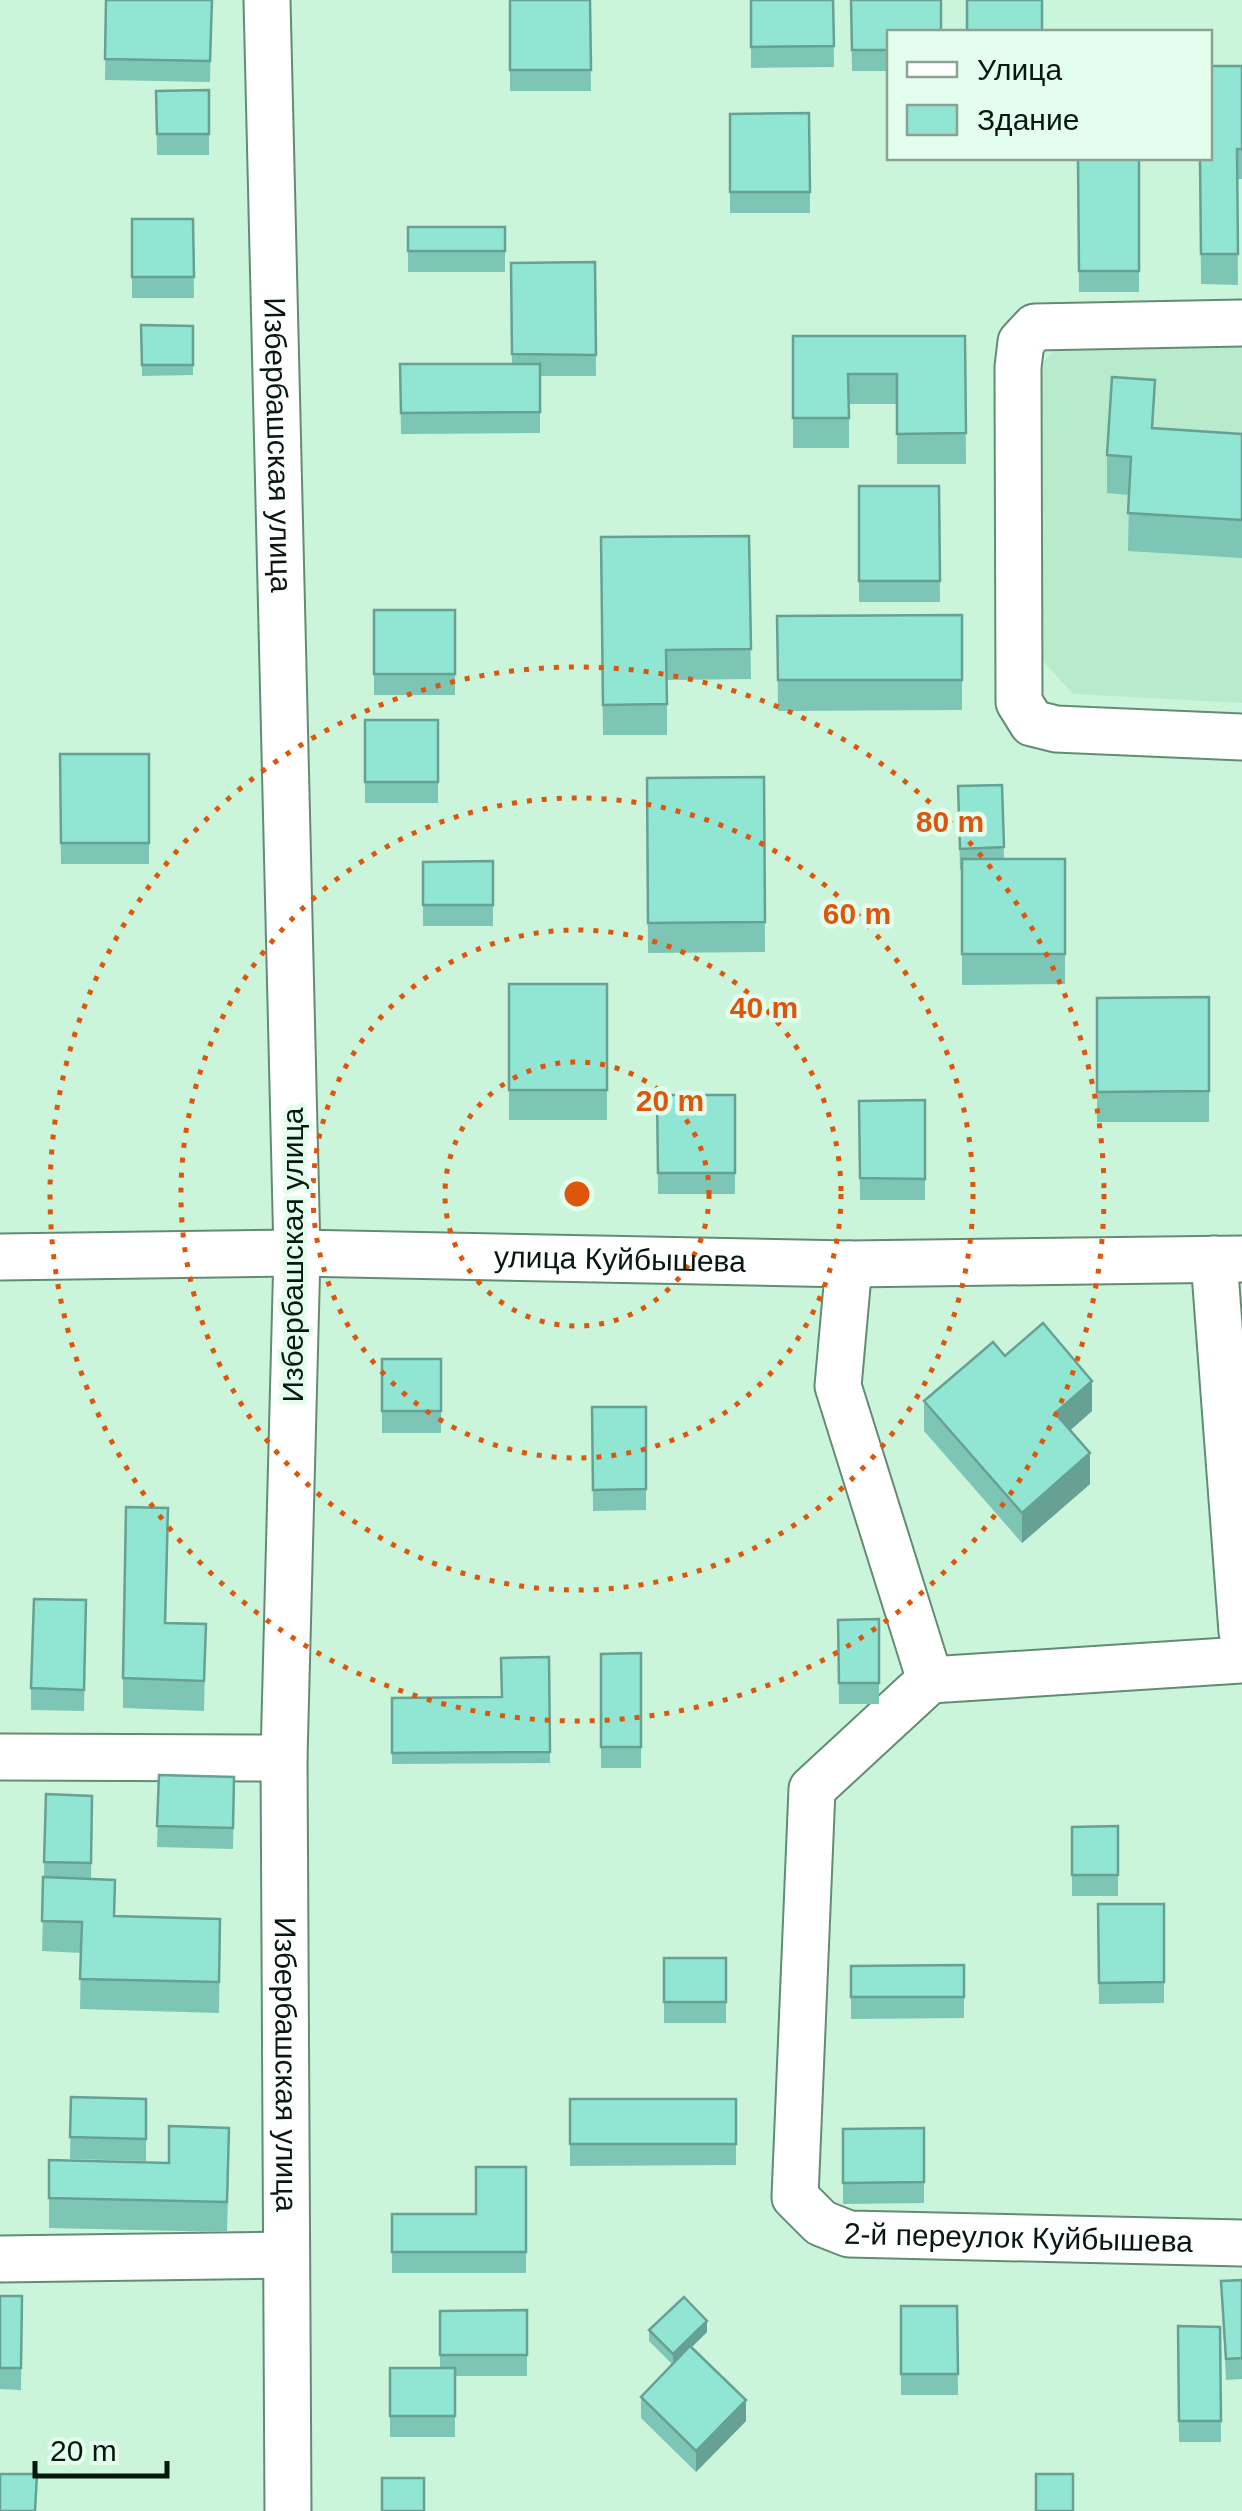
<svg xmlns="http://www.w3.org/2000/svg" width="1242" height="2511" font-family="Arial,sans-serif">
<style>
.built{fill:#b8ebcc}
.lines{fill:none;stroke-linecap:round;stroke-linejoin:round}
.minor-casing{stroke:#648c75;stroke-width:49}
.minor{stroke:#fff;stroke-width:45}
.wall{fill:#7dc6b5}
.shaded-wall{fill:#66a194}
.building{fill:#91e6d3;stroke:#66a194;stroke-width:2.5}
.ring{fill:none;stroke:#dd560c;stroke-width:5;stroke-dasharray:5 10}
.labels{text-anchor:middle;stroke-width:9;stroke-linejoin:round;paint-order:stroke}
.street-label{font-size:30px;fill:#08180f;stroke:#e4feed}
.centre{fill:#dd560c;stroke:#e4feed;stroke-width:5}
.ring-label{font-size:30px;text-anchor:middle;font-weight:bold;fill:#dd560c;stroke:#e4feed;stroke-width:9;stroke-linejoin:round;paint-order:stroke}
</style>
<rect width="100%" height="100%" fill="#caf5da"/>
<!-- built -->
<polygon class="built" points="1242,339 1242,703 1073,694 1041,659 1040,383 1044,361 1063,341"/>
<g class="lines">
<defs>
<g id="minor">
<path id="s1" d="M267 0 297 1253 284 1758 288 2511"/>
<polyline points="1242,323 1035,327 1021,342 1018,367 1019,702 1032,723 1056,729 1242,737"/>
<path id="s2" d="M0 1257 297 1253 849 1264 1242 1259"/>
<polyline points="1214,1259 1242,1632"/>
<polyline points="849,1264 838,1386 930,1680"/>
<path id="s3" d="M1242 1660 930 1680 812 1789 795 2197 821 2223 849 2234 1242 2243"/>
<polyline points="0,1757 284,1758"/>
<polyline points="0,2259 286,2255"/>
</g>
</defs>
<!-- minor casing -->
<use href="#minor" class="minor-casing"/>
<!-- minor -->
<use href="#minor" class="minor"/>
</g>
<!-- wall -->
<g class="wall">
<polygon points="106,0 212,0 210,82 105,80"/>
<polygon points="510,0 590,0 591,91 510,91"/>
<polygon points="751,0 833,0 834,67 751,68"/>
<polygon points="851,0 890,32 890,71 852,71"/>
<polygon points="1242,66 1242,179 1237,179 1238,285 1201,284 1200,158"/>
<polygon points="209,90 209,155 157,155 156,91"/>
<polygon points="809,113 810,213 730,213 730,114"/>
<polygon points="1078,158 1139,158 1139,292 1079,292"/>
<polygon points="132,219 193,219 194,298 132,298"/>
<rect x="408" y="227" width="97" height="45"/>
<polygon points="595,262 596,376 540,376 540,433 401,434 400,364 512,364 511,263"/>
<polygon points="141,325 193,326 193,375 142,376"/>
<polygon points="793,336 965,336 966,464 897,464 897,404 849,404 849,448 793,448"/>
<polygon points="1154,428 1242,434 1242,558 1128,551 1129,495 1107,493 1107,455"/>
<polygon points="859,486 939,486 940,602 859,602"/>
<polygon points="749,536 751,679 667,680 667,735 603,735 601,537"/>
<rect x="374" y="610" width="81" height="85"/>
<polygon points="962,615 962,710 778,711 777,616"/>
<rect x="365" y="720" width="73" height="83"/>
<polygon points="60,754 149,754 149,864 61,864"/>
<polygon points="764,777 765,952 648,953 647,778"/>
<polygon points="1002,785 1004,859 1065,859 1065,984 962,985 962,870 960,870 958,786"/>
<polygon points="493,861 493,926 423,926 423,862"/>
<rect x="509" y="984" width="98" height="136"/>
<polygon points="1209,997 1209,1122 1097,1122 1097,998"/>
<polygon points="657,1095 735,1095 735,1194 658,1194"/>
<polygon points="925,1100 925,1200 860,1200 859,1101"/>
<polygon points="1005,1356 1092,1411 1070,1430 1090,1484 1022,1543 924,1431 924,1401"/>
<rect x="382" y="1359" width="59" height="74"/>
<polygon points="592,1407 646,1407 646,1510 593,1511"/>
<polygon points="168,1539 166,1623 206,1624 204,1711 123,1708 123,1678"/>
<polygon points="86,1600 84,1711 31,1710 31,1688"/>
<polygon points="879,1619 879,1704 839,1704 838,1620"/>
<polygon points="641,1653 641,1768 601,1768 601,1654"/>
<polygon points="549,1657 550,1763 392,1764 392,1698 502,1697"/>
<polygon points="159,1775 234,1777 233,1849 157,1847"/>
<polygon points="46,1794 92,1796 91,1879 115,1916 220,1919 219,2013 80,2009 81,1953 42,1951"/>
<polygon points="1118,1826 1118,1896 1072,1896 1072,1827"/>
<polygon points="1098,1904 1164,1904 1164,2003 1099,2004"/>
<rect x="664" y="1958" width="62" height="65"/>
<polygon points="964,1965 964,2018 851,2019 851,1966"/>
<polygon points="71,2097 146,2099 146,2161 70,2159"/>
<polygon points="570,2099 736,2099 736,2165 570,2166"/>
<polygon points="924,2128 924,2203 843,2204 843,2129"/>
<polygon points="229,2159 227,2232 49,2228 49,2198 169,2163"/>
<polygon points="526,2167 526,2273 392,2273 392,2214 476,2214"/>
<polygon points="1242,2280 1242,2379 1226,2380 1221,2281"/>
<polygon points="0,2296 22,2296 21,2390 0,2389"/>
<polygon points="901,2306 957,2306 958,2395 901,2395"/>
<polygon points="527,2310 527,2376 455,2376 455,2437 390,2437 390,2368 440,2368 440,2311"/>
<polygon points="1178,2326 1220,2327 1221,2442 1179,2442"/>
<polygon points="649,2330 707,2332 692,2347 746,2421 696,2472 641,2418 641,2397 672,2364 649,2341"/>
</g>
<!-- shaded-wall -->
<g class="shaded-wall">
<polygon points="1092,1381 1092,1411 1055,1444 1055,1413"/>
<polygon points="1090,1453 1090,1484 1022,1543 1022,1513"/>
<polygon points="707,2321 707,2332 673,2365 673,2354"/>
<polygon points="746,2400 746,2421 696,2472 696,2451"/>
</g>
<!-- building -->
<g class="building">
<polygon points="106,0 212,0 210,61 105,59"/>
<polygon points="510,0 590,0 591,70 510,70"/>
<polygon points="751,0 833,0 834,46 751,47"/>
<polygon points="851,0 941,0 941,32 890,32 890,50 852,50"/>
<rect x="967" y="0" width="75" height="32"/>
<polygon points="1210,66 1242,66 1242,149 1237,149 1238,254 1201,254 1200,158 1210,158"/>
<polygon points="209,90 209,134 157,134 156,91"/>
<polygon points="809,113 810,192 730,192 730,114"/>
<polygon points="1078,158 1139,158 1139,271 1079,271"/>
<polygon points="132,219 193,219 194,277 132,277"/>
<rect x="408" y="227" width="97" height="24"/>
<polygon points="595,262 596,355 512,354 511,263"/>
<polygon points="141,325 193,326 193,365 142,365"/>
<polygon points="793,336 965,336 966,433 897,434 897,374 848,374 849,418 793,418"/>
<polygon points="400,364 540,364 540,412 401,413"/>
<polygon points="1112,377 1155,380 1152,428 1242,434 1242,520 1128,513 1131,457 1107,455"/>
<polygon points="859,486 939,486 940,581 859,581"/>
<polygon points="749,536 751,649 666,650 667,704 603,705 601,537"/>
<rect x="374" y="610" width="81" height="64"/>
<polygon points="962,615 962,680 778,680 777,616"/>
<rect x="365" y="720" width="73" height="62"/>
<polygon points="60,754 149,754 149,843 61,843"/>
<polygon points="764,777 765,922 648,923 647,778"/>
<polygon points="1002,785 1004,847 960,849 958,786"/>
<rect x="962" y="859" width="103" height="95"/>
<polygon points="493,861 493,905 423,905 423,862"/>
<rect x="509" y="984" width="98" height="106"/>
<polygon points="1209,997 1209,1091 1097,1092 1097,998"/>
<polygon points="657,1095 735,1095 735,1173 658,1173"/>
<polygon points="925,1100 925,1179 860,1178 859,1101"/>
<polygon points="1043,1323 1092,1381 1055,1413 1090,1453 1022,1513 924,1401 993,1342 1005,1356"/>
<rect x="382" y="1359" width="59" height="52"/>
<polygon points="592,1407 646,1407 646,1489 593,1490"/>
<polygon points="126,1507 168,1508 165,1623 206,1624 204,1681 123,1678"/>
<polygon points="34,1599 86,1600 84,1690 31,1688"/>
<polygon points="879,1619 879,1683 839,1683 838,1620"/>
<polygon points="641,1653 641,1747 601,1747 601,1654"/>
<polygon points="549,1657 550,1752 392,1753 392,1698 502,1697 501,1658"/>
<polygon points="159,1775 234,1777 233,1828 157,1826"/>
<polygon points="46,1794 92,1796 91,1863 44,1862"/>
<polygon points="1118,1826 1118,1875 1072,1875 1072,1827"/>
<polygon points="43,1877 115,1880 114,1916 220,1919 219,1982 80,1979 82,1922 42,1921"/>
<polygon points="1098,1904 1164,1904 1164,1982 1099,1983"/>
<rect x="664" y="1958" width="62" height="44"/>
<polygon points="964,1965 964,1997 851,1997 851,1966"/>
<polygon points="71,2097 146,2099 146,2139 70,2137"/>
<rect x="570" y="2099" width="166" height="45"/>
<polygon points="169,2126 229,2128 227,2202 49,2198 49,2160 169,2163"/>
<polygon points="924,2128 924,2182 843,2183 843,2129"/>
<polygon points="476,2167 526,2167 526,2252 392,2252 392,2214 476,2214"/>
<polygon points="1242,2280 1242,2358 1226,2359 1221,2281"/>
<polygon points="0,2296 22,2296 21,2368 0,2368"/>
<polygon points="684,2297 707,2321 673,2354 649,2330"/>
<polygon points="901,2306 957,2306 958,2374 901,2374"/>
<polygon points="527,2310 527,2355 440,2355 440,2311"/>
<polygon points="1178,2326 1220,2327 1221,2421 1179,2421"/>
<polygon points="690,2346 746,2400 696,2451 641,2397"/>
<rect x="390" y="2368" width="65" height="48"/>
<polygon points="0,2474 37,2474 35,2511 0,2511"/>
<rect x="1036" y="2474" width="37" height="37"/>
<rect x="382" y="2478" width="42" height="33"/>
</g>
<!-- distance rings -->
<g class="ring">
<circle cx="577" cy="1194" r="132"/>
<circle cx="577" cy="1194" r="264"/>
<circle cx="577" cy="1194" r="396"/>
<circle cx="577" cy="1194" r="527"/>
</g>
<g class="labels">
<!-- street labels -->
<g class="street-label">
<text dy="10" stroke="none"><textPath href="#s1" startOffset="445">Избербашская улица</textPath></text>
<text transform="translate(293 1255) rotate(-90)" y="10">Избербашская улица</text>
<text dy="10" stroke="none"><textPath href="#s2" startOffset="620">улица Куйбышева</textPath></text>
<text dy="10" stroke="none"><textPath href="#s1" startOffset="2065">Избербашская улица</textPath></text>
<text dy="10" stroke="none"><textPath href="#s3" startOffset="1118">2-й переулок Куйбышева</textPath></text>
</g>
</g>
<circle cx="577" cy="1194" r="15" class="centre"/>
<g class="ring-label">
<text x="950" y="832">80 m</text>
<text x="857" y="924">60 m</text>
<text x="764" y="1018">40 m</text>
<text x="670" y="1111">20 m</text>
</g>
<!-- legend -->
<rect x="887" y="30" width="325" height="130" fill="#e4feed" stroke="#8ca294" stroke-width="2.5"/>
<rect x="907" y="62" width="50" height="15" fill="#ffffff" stroke="#8ca294" stroke-width="2.5"/>
<text x="977" y="80" font-size="30" fill="#08180f">Улица</text>
<rect x="907" y="105" width="50" height="30" fill="#91e6d3" stroke="#8ca294" stroke-width="2.5"/>
<text x="977" y="130" font-size="30" fill="#08180f">Здание</text>
<!-- scale -->
<path d="M35 2461v15h132v-15" fill="none" stroke="#08180f" stroke-width="5"/>
<text x="50" y="2461" font-size="30" fill="#08180f" stroke="#e4feed" stroke-width="8" paint-order="stroke">20 m</text>
</svg>
